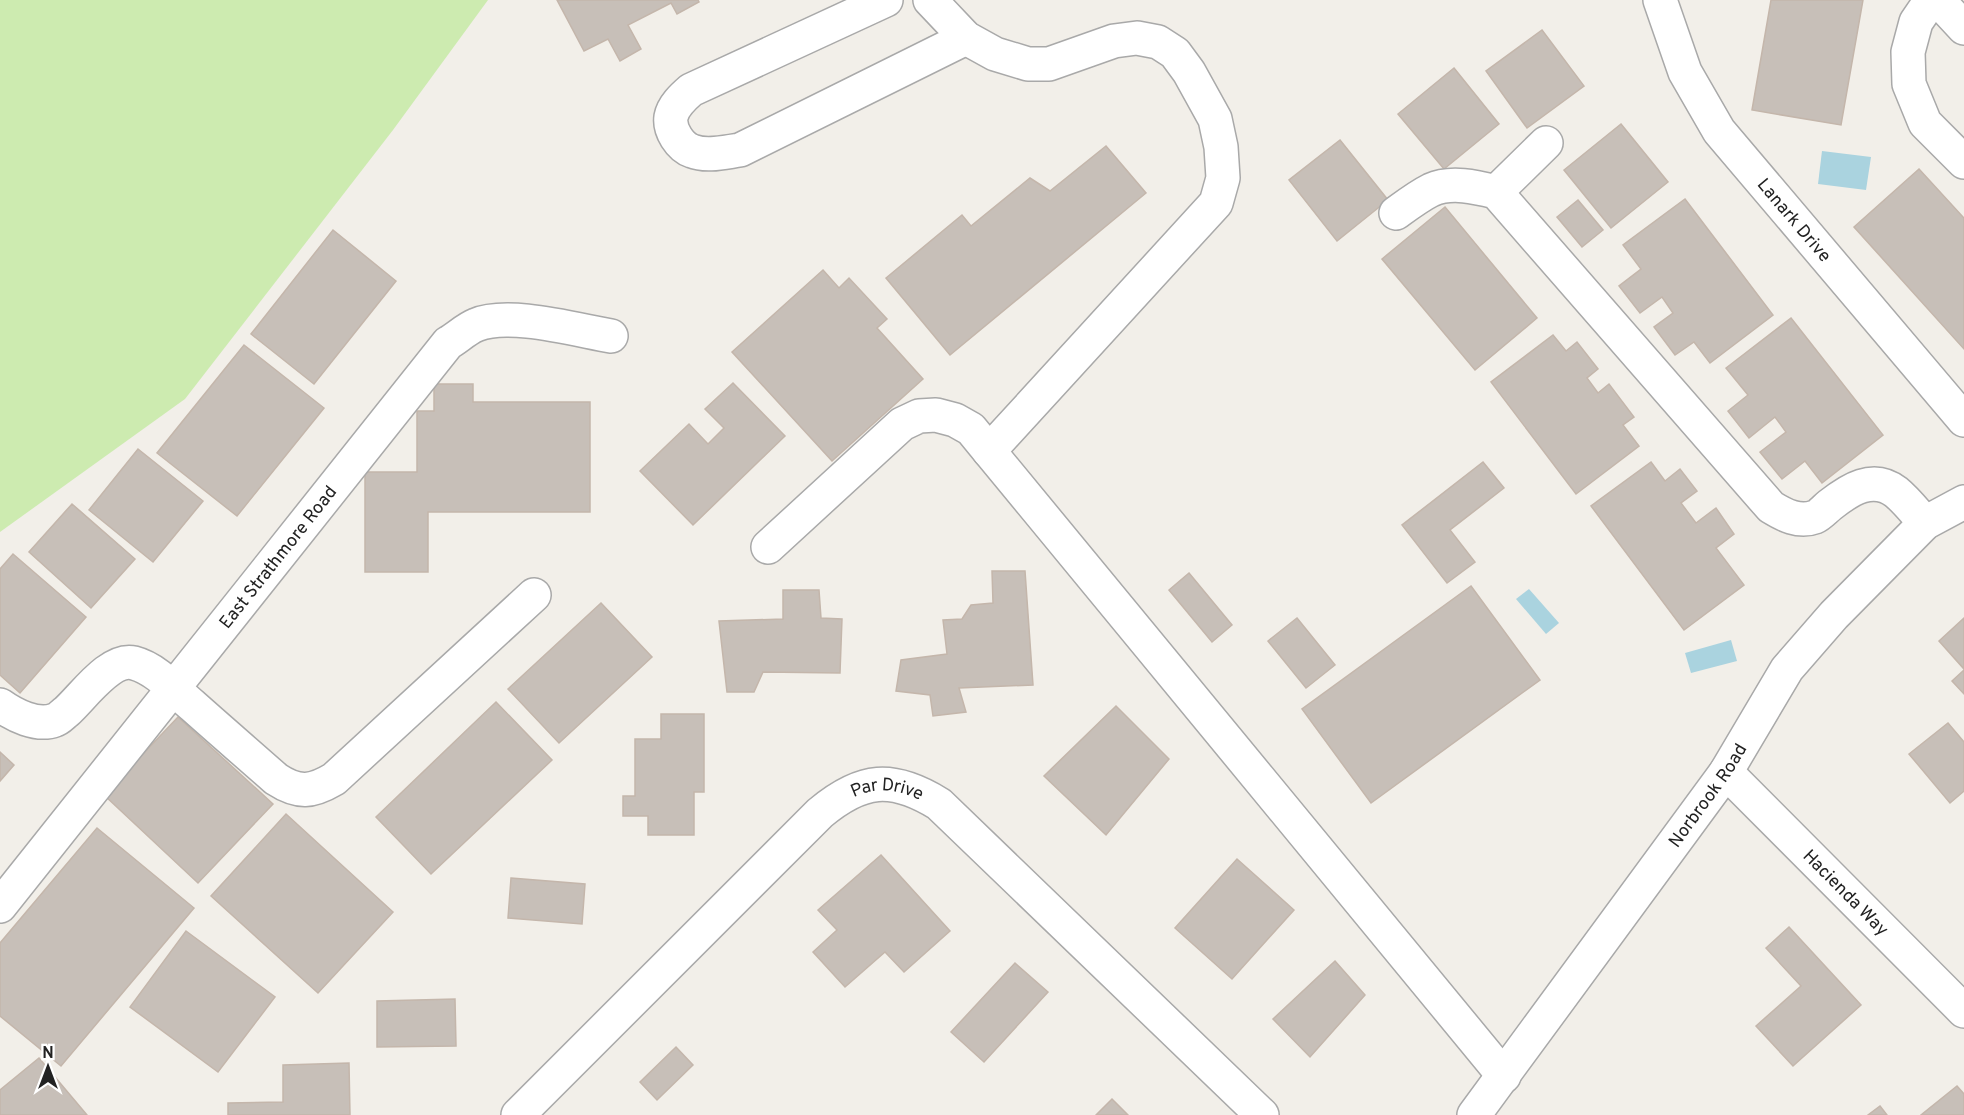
<svg xmlns="http://www.w3.org/2000/svg" width="1964" height="1115" font-family="Overpass,sans-serif">
<style>
.grass{fill:#cdebb0}
.water{fill:#aad3df}
.building{fill:#c7bfb8;stroke:#c4b6ab;stroke-width:1.5}
.lines{fill:none;stroke-linecap:round;stroke-linejoin:round}
.street-casing{stroke:#a9a9a9;stroke-width:36}
.street{stroke:#fff;stroke-width:33}
.labels{text-anchor:middle;stroke-width:4.5;stroke-linejoin:round;paint-order:stroke}
.street-label{font-size:18px;fill:#222;stroke:#fff}
</style>
<rect width="100%" height="100%" fill="#f2efe9"/>
<!-- grass -->
<polygon class="grass" points="0,0 488,0 393,130 185,399 0,532"/>
<!-- water -->
<g class="water">
<polygon points="1822,151 1871,157 1866,190 1818,184"/>
<polygon points="1529,589 1559,623 1546,634 1516,599"/>
<polygon points="1731,640 1737,661 1691,673 1685,653"/>
</g>
<!-- building -->
<g class="building">
<polygon points="557,0 698,0 699,2 677,14 671,3 628,25 641,49 620,61 608,39 584,51"/>
<polygon points="1771,0 1863,0 1841,125 1752,110"/>
<polygon points="1542,30 1584,86 1527,128 1486,71"/>
<polygon points="1454,68 1499,124 1444,169 1398,114"/>
<polygon points="1621,124 1668,182 1611,228 1564,170"/>
<polygon points="1340,140 1388,200 1337,241 1289,180"/>
<polygon points="1106,146 1146,193 950,355 886,278 962,215 971,226 1030,178 1050,191"/>
<polygon points="1919,169 1964,218 1964,349 1854,227"/>
<polygon points="1685,199 1773,315 1710,363 1694,342 1675,355 1654,327 1673,313 1662,297 1640,313 1619,286 1641,269 1623,245"/>
<polygon points="1578,200 1603,230 1582,247 1557,217"/>
<polygon points="1445,207 1537,318 1475,370 1382,259"/>
<polygon points="333,230 396,281 314,384 251,334"/>
<polygon points="823,270 839,288 849,278 887,319 877,328 923,379 832,461 732,352"/>
<polygon points="1791,318 1883,435 1822,483 1805,461 1782,479 1760,452 1786,432 1775,417 1749,438 1728,411 1748,395 1726,368"/>
<polygon points="1553,335 1566,351 1577,342 1598,369 1587,378 1598,393 1609,384 1634,417 1623,425 1639,446 1576,494 1491,382"/>
<polygon points="244,345 324,408 237,516 157,453"/>
<polygon points="733,383 785,436 693,525 640,471 689,424 708,444 724,428 705,409"/>
<polygon points="434,384 473,384 473,402 590,402 590,512 428,512 428,572 365,572 365,472 417,472 417,411 434,411"/>
<polygon points="138,449 203,501 153,562 89,510"/>
<polygon points="1483,462 1504,488 1450,530 1475,562 1447,583 1402,525"/>
<polygon points="1651,462 1665,481 1680,469 1697,491 1681,503 1696,523 1716,508 1734,534 1716,548 1744,585 1684,630 1591,506"/>
<polygon points="72,504 135,559 91,608 29,552"/>
<polygon points="13,554 86,617 20,693 0,675 0,569"/>
<polygon points="992,571 1025,571 1033,685 959,688 966,712 933,716 930,695 896,691 901,660 947,654 943,620 962,619 971,605 993,603"/>
<polygon points="1189,573 1232,625 1212,642 1169,590"/>
<polygon points="1471,586 1540,680 1371,803 1302,709"/>
<polygon points="783,590 819,590 821,618 842,619 840,673 763,672 754,692 727,692 719,621 783,619"/>
<polygon points="601,603 652,657 559,743 508,689"/>
<polygon points="1297,618 1335,665 1306,688 1268,641"/>
<polygon points="1964,618 1964,669 1939,641"/>
<polygon points="1964,670 1964,694 1952,681"/>
<polygon points="496,702 552,760 431,874 376,817"/>
<polygon points="1116,706 1169,759 1106,835 1044,776"/>
<polygon points="661,714 704,714 704,792 694,792 694,835 648,835 648,816 623,816 623,796 635,796 635,739 661,739"/>
<polygon points="178,717 273,804 198,883 104,795"/>
<polygon points="1948,723 1964,742 1964,791 1950,803 1909,754"/>
<polygon points="0,752 14,765 0,781"/>
<polygon points="286,814 393,912 318,993 211,896"/>
<polygon points="97,828 194,908 61,1066 0,1016 0,943"/>
<polygon points="881,855 950,931 904,972 885,952 845,987 813,952 837,930 818,910"/>
<polygon points="1237,859 1294,910 1232,979 1175,928"/>
<polygon points="511,878 585,884 582,924 508,918"/>
<polygon points="1789,927 1861,1005 1793,1066 1756,1026 1801,986 1766,948"/>
<polygon points="186,931 275,997 218,1072 130,1007"/>
<polygon points="1335,961 1365,995 1310,1057 1273,1019"/>
<polygon points="1015,963 1048,992 984,1062 951,1032"/>
<polygon points="455,999 456,1046 377,1047 377,1001"/>
<polygon points="676,1047 693,1065 657,1100 640,1082"/>
<polygon points="39,1058 87,1115 0,1115 0,1090"/>
<polygon points="349,1063 350,1115 228,1115 228,1103 283,1102 283,1065"/>
<polygon points="1957,1086 1964,1094 1964,1115 1921,1115"/>
<polygon points="1112,1099 1128,1115 1096,1115"/>
<polygon points="1880,1106 1887,1115 1868,1115"/>
</g>
<g class="lines">
<defs>
<g id="street">
<path d="M886 0 691 90C683 97 673 106 671 117 669 130 680 147 692 151 707 157 725 152 740 150L966 38"/>
<polyline points="930,0 966,38 995,54 1028,64 1049,64 1114,41 1137,38 1158,42 1175,53 1189,72 1215,119 1221,147 1223,178 1216,203 989,451 1504,1076"/>
<path id="s1" d="M1660 0 1685 72 1719 131 1964 420"/>
<polyline points="1931,0 1916,22 1908,52 1909,84 1925,123 1964,162"/>
<polyline points="1938,0 1964,28"/>
<polyline points="1496,192 1546,143"/>
<path d="M1396 213C1407 205 1419 196 1431 190 1451 181 1476 187 1496 192L1771 507C1784 515 1799 523 1815 517 1820 515 1825 509 1830 505 1849 490 1873 474 1896 492 1907 501 1916 513 1925 523"/>
<polyline points="768,547 902,424 919,416 936,415 955,420 971,429 989,451"/>
<path d="M0 705C14 715 37 727 55 720 59 719 63 714 66 712 83 697 110 657 134 663 157 669 176 692 193 706 221 731 249 755 276 779 299 794 312 792 334 779L534 595"/>
<path id="s2" d="M1726 772 1964 1011"/>
<path id="s3" d="M0 906 448 343C457 338 466 329 476 325 508 311 576 330 611 336"/>
<path id="s4" d="M518 1115 820 813C862 778 892 775 939 804L1262 1115"/>
<path id="s5" d="M1474 1115 1726 772 1787 669 1834 615 1925 523 1964 502"/>
</g>
</defs>
<!-- street casing -->
<use href="#street" class="street-casing"/>
<!-- street -->
<use href="#street" class="street"/>
</g>
<g class="labels">
<!-- street labels -->
<g class="street-label">
<text dy="6" stroke="none"><textPath href="#s1" startOffset="261">Lanark Drive</textPath></text>
<text dy="6" stroke="none"><textPath href="#s3" startOffset="446">East Strathmore Road</textPath></text>
<text dy="6" stroke="none"><textPath href="#s5" startOffset="396">Norbrook Road</textPath></text>
<text dy="6" stroke="none"><textPath href="#s4" startOffset="502">Par Drive</textPath></text>
<text dy="6" stroke="none"><textPath href="#s2" startOffset="170">Hacienda Way</textPath></text>
</g>
</g>
<!-- north arrow -->
<g transform="translate(48 1067)" stroke="#ffffff" stroke-width="4.5" paint-order="stroke">
<path d="M0-4.5L10 22L0 15L-10 22Z" fill="#222222"/>
<text y="-9" font-size="16" font-weight="bold" text-anchor="middle" fill="#222222">N</text>
</g>
</svg>
